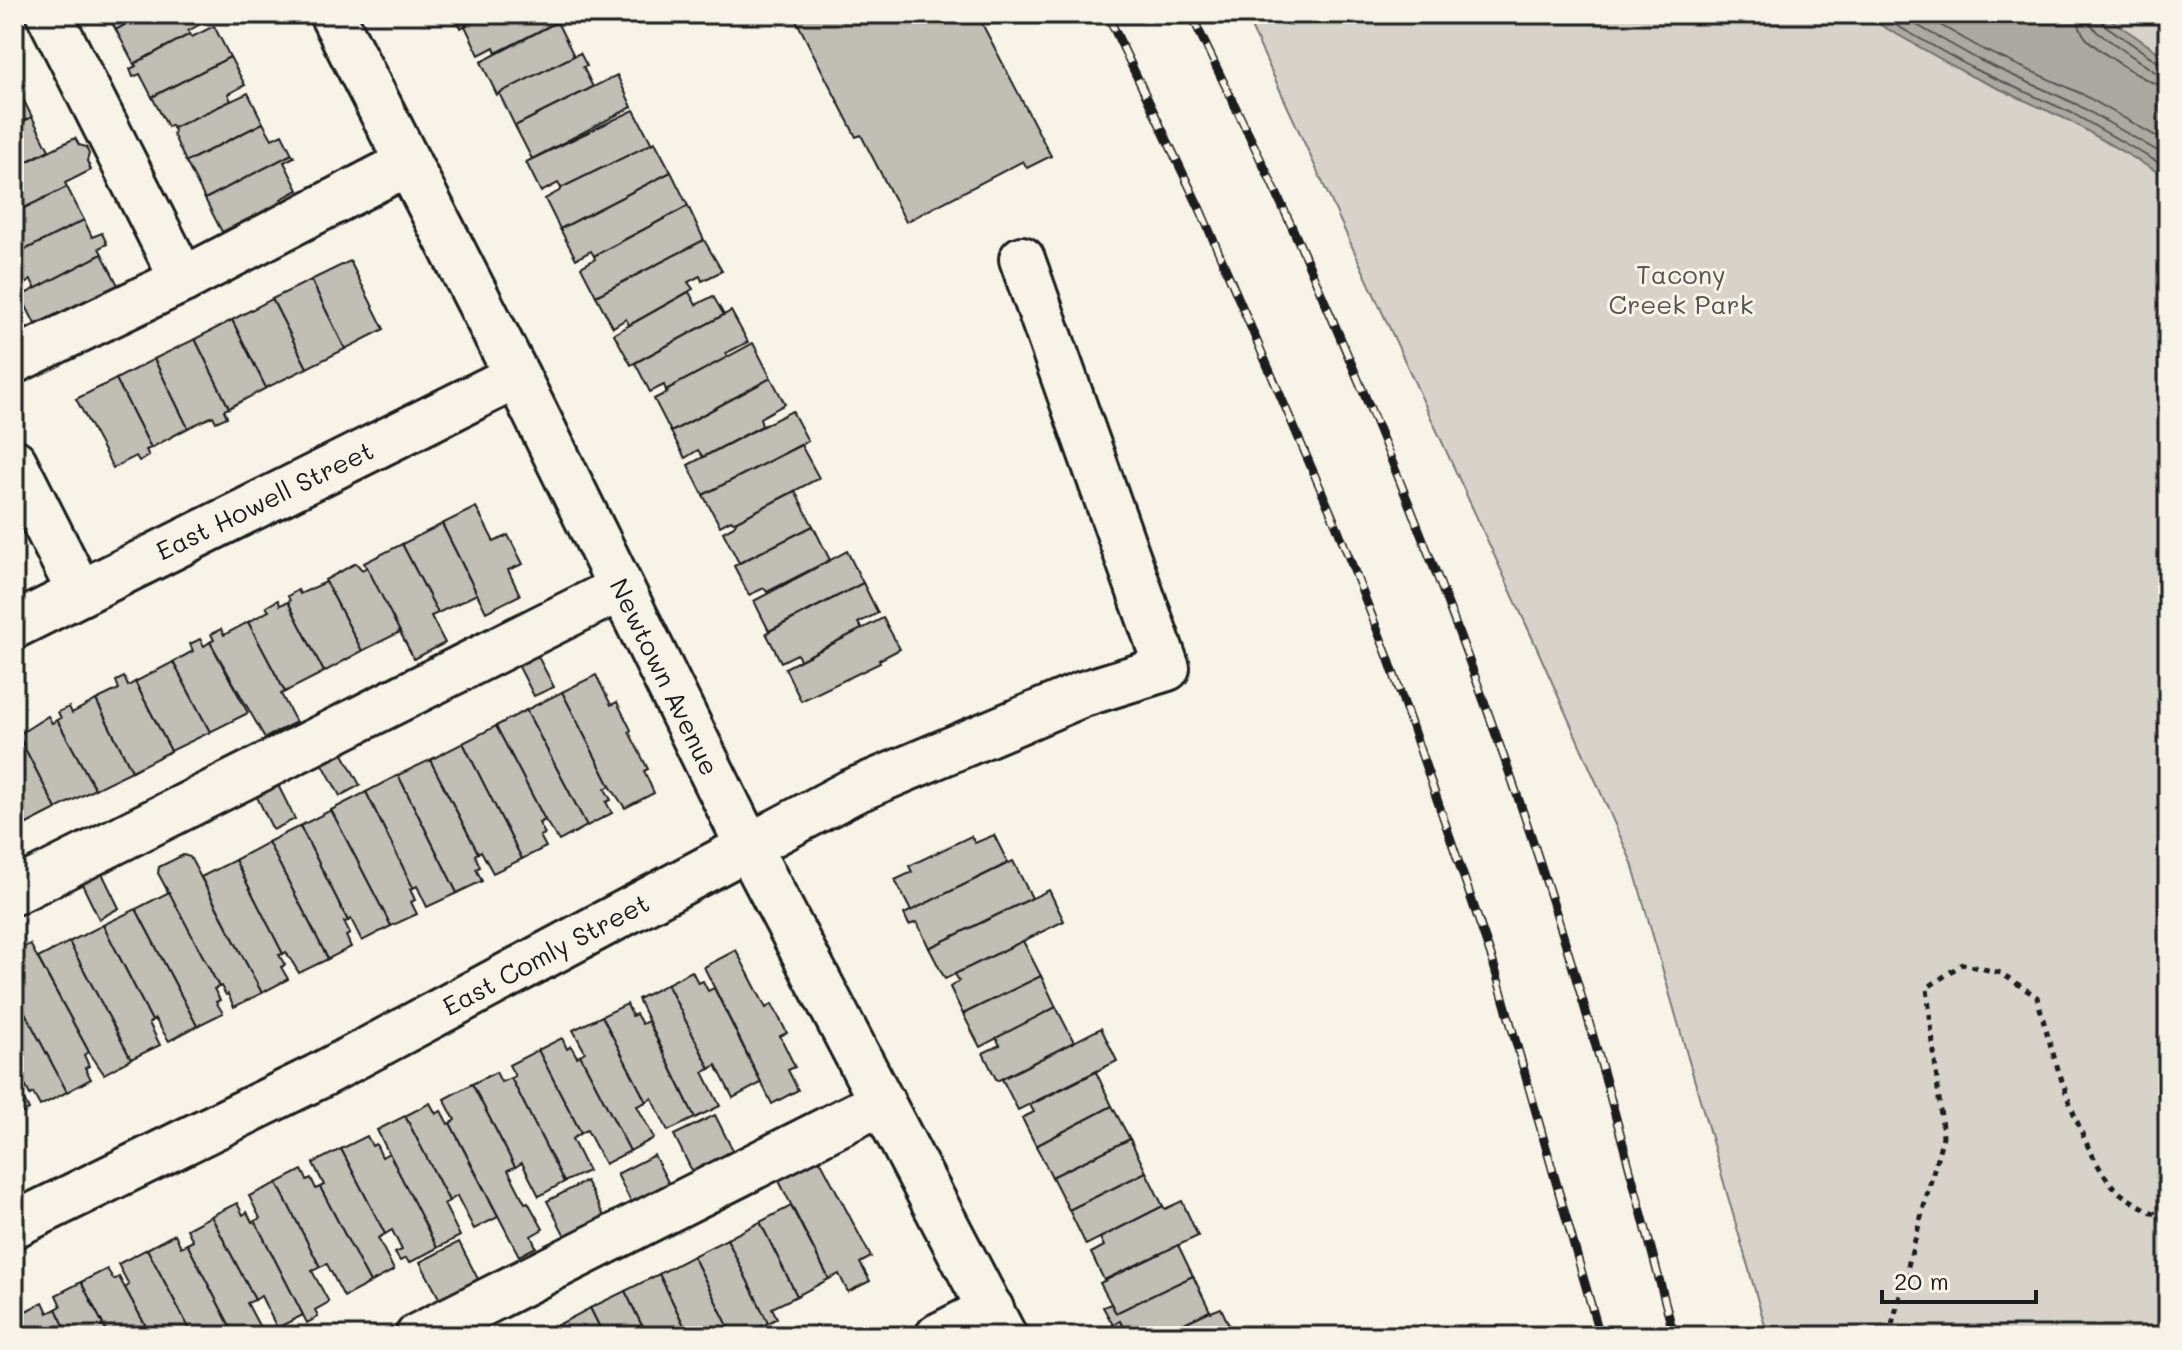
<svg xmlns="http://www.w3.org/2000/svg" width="2182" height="1350" font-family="Mali,sans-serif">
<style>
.green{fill:#d7d3cb;stroke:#7a7874;stroke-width:2}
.water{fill:#aca9a2;stroke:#72716c;stroke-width:2}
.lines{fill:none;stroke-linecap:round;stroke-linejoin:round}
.shore{stroke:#565452;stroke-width:2}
.building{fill:#c0beb5;stroke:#1c1c1c;stroke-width:2}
.minor-casing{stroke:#1c1c1c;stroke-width:50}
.path{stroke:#1c1c1c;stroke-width:5;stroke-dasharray:6 6;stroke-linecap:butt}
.minor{stroke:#f7f3e8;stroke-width:44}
.rail-casing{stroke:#1c1c1c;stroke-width:9}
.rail{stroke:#f7f3e8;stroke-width:6;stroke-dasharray:18;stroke-linecap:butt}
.labels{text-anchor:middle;stroke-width:6;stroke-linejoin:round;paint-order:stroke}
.park-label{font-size:26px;fill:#545351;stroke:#f7f3e8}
.street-label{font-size:26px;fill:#1c1c1c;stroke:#f7f3e8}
</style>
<rect width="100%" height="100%" fill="#f7f3e8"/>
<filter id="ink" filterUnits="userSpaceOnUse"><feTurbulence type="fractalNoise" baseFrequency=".0125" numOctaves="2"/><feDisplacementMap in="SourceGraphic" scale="16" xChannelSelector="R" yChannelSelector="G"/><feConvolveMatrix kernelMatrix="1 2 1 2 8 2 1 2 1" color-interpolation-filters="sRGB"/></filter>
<g filter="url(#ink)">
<!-- green -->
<polygon class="green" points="1245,14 2168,14 2168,1336 1768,1336 1632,863 1536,646"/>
<!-- water -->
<polygon class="water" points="1861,14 2103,14 2168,59 2168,178 2068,120 1971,76"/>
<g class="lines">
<!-- shore -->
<g class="shore">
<polyline points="1876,14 1974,69 2072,113 2168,168"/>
<polyline points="1897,14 1979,60 2076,104 2168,157"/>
<polyline points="1921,14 1984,50 2082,94 2168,143"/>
<path d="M2077 14C2078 23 2080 31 2086 38 2099 51 2151 87 2168 87"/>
<polyline points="2090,14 2091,24 2097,32 2155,72 2168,75"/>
<polyline points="2100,14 2103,24 2161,64 2168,65"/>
</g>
</g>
<!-- building -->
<g class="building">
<polygon points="107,14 144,14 116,30"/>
<polygon points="144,14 209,14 211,18 188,31 190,34 134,64 116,30"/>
<polygon points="454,14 488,14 461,28"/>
<polygon points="488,14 553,14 557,22 496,53 494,47 479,55 465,26"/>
<polygon points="793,14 977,14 1051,156 1027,168 1023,161 906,222 861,135 856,137"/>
<polygon points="557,22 574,56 497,95 481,62"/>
<polygon points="214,26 230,57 152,97 140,74 133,77 130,69 136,66 134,64 190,34 192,37"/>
<polygon points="580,53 587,66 583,67 593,87 515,126 499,93"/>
<polygon points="230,57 245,85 228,94 231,101 173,128 171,125 168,127 152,97"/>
<polygon points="617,75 632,107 532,159 515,126"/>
<polygon points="15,83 32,117 14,126 14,84"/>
<polygon points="248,93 263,123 186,162 173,134 175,133 173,128"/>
<polygon points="634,110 652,144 561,188 558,183 541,192 526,162"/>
<polygon points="32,117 49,150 14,168 14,126"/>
<polygon points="263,123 272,139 282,134 292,154 205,199 186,162"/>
<polygon points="75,138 79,145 86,147 89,154 87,161 91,170 65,183 67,187 14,213 14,168"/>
<polygon points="655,142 671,172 560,229 545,199 561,190 561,188"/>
<polygon points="292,154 294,157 284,162 298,190 281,199 283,202 222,232 205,199"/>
<polygon points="671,172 688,206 594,256 591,251 576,259 560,229"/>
<polygon points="67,187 84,220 17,254 14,248 14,213"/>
<polygon points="688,206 704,240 596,296 581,267 595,259 594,256"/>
<polygon points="84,220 92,237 102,233 107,244 99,248 102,254 36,289 31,280 26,284 20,271 25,269 17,254"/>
<polygon points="704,240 722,271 702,281 700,276 688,282 693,289 629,325 626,319 613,327 596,296"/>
<polygon points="102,254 120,289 37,328 21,296"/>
<polygon points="350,261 384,329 345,349 311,280"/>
<polygon points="311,280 345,349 307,368 272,299"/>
<polygon points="689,292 696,305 713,296 724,315 631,365 614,334"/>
<polygon points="272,299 307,368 266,388 232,320"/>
<polygon points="731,311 748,342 726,353 728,357 666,390 664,385 650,392 635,363"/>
<polygon points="232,320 266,388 229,408 195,339"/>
<polygon points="195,339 229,408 224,410 227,417 216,422 213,416 188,428 154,359"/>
<polygon points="753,343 771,378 671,432 654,399 668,392 666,390"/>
<polygon points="154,359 188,428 151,448 116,379"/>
<polygon points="771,378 785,404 760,418 762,426 703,457 698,450 685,458 671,432"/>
<polygon points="116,379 151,448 146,450 149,456 139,461 136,456 113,468 76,399"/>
<polygon points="792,411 808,441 703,495 688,465"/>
<polygon points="801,445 819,478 737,521 733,522 731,520 720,526 703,495"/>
<polygon points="795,491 813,526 739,563 723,532 734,526 737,521"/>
<polygon points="476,507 494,542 508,535 523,564 508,570 520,595 486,612 442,524"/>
<polygon points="442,524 477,594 438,613 402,544"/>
<polygon points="813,526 830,560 767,592 764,588 749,595 734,566"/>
<polygon points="402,544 438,613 431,616 445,643 414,659 364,563"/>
<polygon points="847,551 863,583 769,631 754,601"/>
<polygon points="356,563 362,570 367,567 400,632 362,651 325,580"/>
<polygon points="326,582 362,651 324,672 288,602 290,601 288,596 298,590 300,594"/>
<polygon points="863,583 878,613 858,623 862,629 800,660 797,654 781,662 766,633"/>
<polygon points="278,600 280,605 288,602 324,672 285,692 248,622 269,611 266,607"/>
<polygon points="883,618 900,649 879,660 880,663 801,701 785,668"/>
<polygon points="248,622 285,692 281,694 296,722 265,738 210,642 214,640 211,634 221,629 224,635"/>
<polygon points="200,639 204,646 210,642 248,713 210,732 173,662 193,651 190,644"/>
<polygon points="534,649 554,687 534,696 515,659"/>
<polygon points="173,662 210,732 171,751 135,682"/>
<polygon points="596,675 611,705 617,702 631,730 629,732 648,769 644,771 654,793 625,808 610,786 562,692"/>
<polygon points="124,677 128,686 135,682 171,751 132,771 96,700 119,689 116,681"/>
<polygon points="562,692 610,786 605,789 611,800 606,802 612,813 587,826 526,710"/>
<polygon points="96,700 132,771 95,789 57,720 61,718 58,712 69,707 72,713"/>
<polygon points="526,710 587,826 559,841 545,820 496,726"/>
<polygon points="48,716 52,723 57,720 95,789 56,809 18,735"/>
<polygon points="496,726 545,820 539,823 545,834 540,836 546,847 522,859 463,743"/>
<polygon points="20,739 56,809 17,829 14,822 14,742"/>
<polygon points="463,743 522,859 493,873 481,851 478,853 430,760"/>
<polygon points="339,747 360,785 340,796 319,757"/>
<polygon points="430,760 478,853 475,855 480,867 476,869 482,881 457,893 398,775"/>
<polygon points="398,775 457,893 427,907 417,886 413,888 366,792"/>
<polygon points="275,779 295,819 273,830 254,791"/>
<polygon points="366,792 413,888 410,889 415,900 411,902 417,914 391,926 331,810"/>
<polygon points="331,810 391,926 362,941 351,919 348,921 300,826"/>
<polygon points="300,826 348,921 344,922 350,934 346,936 351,947 328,959 268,842"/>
<polygon points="994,835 1008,863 911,911 895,880 912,872 909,866 971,836 975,843"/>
<polygon points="268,842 328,959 299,973 286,952 283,954 235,860"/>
<polygon points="183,855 190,857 262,993 234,1007 228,994 226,995 221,986 219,987 158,873 159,867"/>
<polygon points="235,860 283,954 279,955 285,965 281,967 288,979 262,993 201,877"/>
<polygon points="1013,861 1032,898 929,948 917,922 909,925 904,914"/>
<polygon points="100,869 119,908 99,919 80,880"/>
<polygon points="1049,890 1064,921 945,979 929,948"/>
<polygon points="169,892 219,987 214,989 220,1000 216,1002 223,1013 197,1026 136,909"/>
<polygon points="136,909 197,1026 169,1041 155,1019 152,1021 103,925"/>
<polygon points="103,925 152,1021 149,1023 160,1045 131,1059 69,942"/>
<polygon points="1023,941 1041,976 963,1014 950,987 959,981 955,974"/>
<polygon points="69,942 131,1059 104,1074 89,1052 38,958"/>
<polygon points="30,944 89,1052 84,1055 89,1066 85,1068 91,1079 67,1092 14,992 14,953"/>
<polygon points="736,950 766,1008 772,1004 787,1033 780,1036 795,1067 788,1070 798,1090 772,1104 704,967"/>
<polygon points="692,971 698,983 703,981 708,991 714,988 761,1083 733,1098 716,1065 710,1069 667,984"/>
<polygon points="1041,976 1056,1007 980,1047 963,1014"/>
<polygon points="667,984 710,1069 703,1072 720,1106 695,1118 638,999"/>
<polygon points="14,992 67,1092 40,1106 33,1093 30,1095 25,1085 22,1086 14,1071"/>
<polygon points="627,1004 632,1016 636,1014 642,1024 648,1021 695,1118 668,1131 652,1098 646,1102 602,1016"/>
<polygon points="1056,1007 1074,1042 997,1081 983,1053 1000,1045 996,1038"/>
<polygon points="602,1016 646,1102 637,1106 654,1138 630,1151 580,1055 585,1052 573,1030"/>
<polygon points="1101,1028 1117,1061 1018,1110 1002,1079"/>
<polygon points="562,1038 567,1049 571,1046 577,1057 580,1055 630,1151 605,1164 587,1130 581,1133 538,1050"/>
<polygon points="538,1050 581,1133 572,1139 588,1171 564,1182 511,1078 515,1076 509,1065"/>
<polygon points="14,1071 22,1086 18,1088 29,1110 14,1117"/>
<polygon points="496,1072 501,1082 511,1078 564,1182 539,1196 522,1163 515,1167 472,1084"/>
<polygon points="1096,1072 1112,1106 1036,1146 1022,1118 1034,1112 1030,1105"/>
<polygon points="472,1084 515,1167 508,1170 525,1203 528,1202 543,1229 531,1236 536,1247 519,1256 450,1123 455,1120 444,1099"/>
<polygon points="430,1103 436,1114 441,1111 448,1124 450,1123 498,1217 474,1229 457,1196 449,1201 405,1116"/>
<polygon points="1112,1106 1130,1139 1052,1177 1036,1146"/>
<polygon points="715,1115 735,1155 694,1175 674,1135"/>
<polygon points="405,1116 449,1201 444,1204 460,1236 437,1248 377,1130"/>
<polygon points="367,1136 372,1146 376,1144 382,1157 389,1153 437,1248 409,1263 406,1258 400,1261 395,1253 402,1250 392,1230 385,1234 341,1149"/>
<polygon points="1130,1139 1146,1172 1069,1210 1052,1177"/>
<polygon points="341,1149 385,1234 378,1238 394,1270 370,1283 320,1187 324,1185 313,1163"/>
<polygon points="654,1155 670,1186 633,1206 617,1174"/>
<polygon points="819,1158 871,1257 860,1263 870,1281 848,1292 839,1274 829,1279 778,1179"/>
<polygon points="302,1170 307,1180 311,1178 316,1189 320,1187 370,1283 344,1297 327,1264 320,1267 277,1183"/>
<polygon points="1146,1172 1163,1206 1086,1245 1069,1210"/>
<polygon points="586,1181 606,1220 567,1240 547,1201"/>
<polygon points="277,1183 320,1267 312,1271 329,1302 315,1310 318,1317 307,1323 255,1221 260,1218 249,1196"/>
<polygon points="1182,1201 1198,1236 1104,1280 1091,1253 1104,1246 1100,1238 1163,1206 1165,1209"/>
<polygon points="237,1203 243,1215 247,1212 252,1222 255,1221 303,1315 277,1328 261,1296 255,1300 211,1216"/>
<polygon points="791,1206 829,1279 797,1296 760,1222"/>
<polygon points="211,1216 255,1300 247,1303 264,1335 262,1336 235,1336 187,1244 193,1241 187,1229"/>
<polygon points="760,1222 797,1296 772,1308 777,1318 768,1323 727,1239"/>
<polygon points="175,1234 181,1247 187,1244 235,1336 200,1336 197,1329 191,1332 147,1249"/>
<polygon points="727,1239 768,1323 752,1331 755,1336 733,1336 693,1256"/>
<polygon points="459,1242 479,1281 440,1300 420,1262"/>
<polygon points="1178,1245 1193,1276 1116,1313 1100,1283"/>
<polygon points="147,1249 191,1332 183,1336 151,1336 125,1288 129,1285 118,1264"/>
<polygon points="693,1256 730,1330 716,1336 689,1336 659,1274"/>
<polygon points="107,1269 114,1280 119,1277 151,1336 109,1336 81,1282"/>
<polygon points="659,1274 689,1336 647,1336 625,1291"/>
<polygon points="1193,1276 1210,1311 1157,1336 1128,1336 1120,1321 1113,1325 1103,1307 1111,1304 1116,1313"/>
<polygon points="81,1282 109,1336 69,1336 56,1309 61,1306 56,1295"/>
<polygon points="625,1291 647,1336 604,1336 590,1308"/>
<polygon points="43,1302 48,1313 56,1309 69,1336 28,1336 18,1315"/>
<polygon points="590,1308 604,1336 561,1336 556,1326"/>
<polygon points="1221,1308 1234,1336 1157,1336 1210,1311 1211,1312"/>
<polygon points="18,1315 28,1336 14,1336 14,1317"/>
</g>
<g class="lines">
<defs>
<g id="minor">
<polyline points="49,14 183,280"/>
<polyline points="332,14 517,376 749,848 1004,1336"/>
<polyline points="14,361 183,280 408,163"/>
<polyline points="14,462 80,593"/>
<polyline points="14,626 517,376"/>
<polyline points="14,892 621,588"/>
<polyline points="14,1225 317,1077 851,792 1083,694 1167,668 1022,259"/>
<polyline points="418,1336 882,1102"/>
<polyline points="938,1336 991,1309"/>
</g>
</defs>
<!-- minor casing -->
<use href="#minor" class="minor-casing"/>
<!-- path -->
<path class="path" d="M1889 1336 1943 1136 1927 988 1962 964 2001 973 2037 997C2050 1046 2083 1163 2120 1193 2134 1204 2153 1212 2168 1221"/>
<!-- minor -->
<use href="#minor" class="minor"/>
<defs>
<g id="rail">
<polyline points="1107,14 1200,209 1337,527 1388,657 1493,962 1600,1336"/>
<path d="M1191 14C1224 84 1259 154 1291 225 1377 417 1455 613 1523 812 1582 984 1628 1160 1674 1336"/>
</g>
</defs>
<!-- rail casing -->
<use href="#rail" class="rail-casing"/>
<!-- rail -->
<use href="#rail" class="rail"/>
</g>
</g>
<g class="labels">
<!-- park labels -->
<g class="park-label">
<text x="1681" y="284">Tacony<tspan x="1681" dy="30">Creek Park</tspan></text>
</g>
<!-- street labels -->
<g class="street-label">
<text transform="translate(265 501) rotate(-26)" y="9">East Howell Street</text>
<text transform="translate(664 677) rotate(64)" y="9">Newtown Avenue</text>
<text transform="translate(546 955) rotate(-28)" y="9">East Comly Street</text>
</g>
</g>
<!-- margin -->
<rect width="2182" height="1350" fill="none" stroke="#f7f3e8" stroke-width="48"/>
<rect x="24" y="24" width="2134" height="1302" fill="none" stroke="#1c1c1c" stroke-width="3" filter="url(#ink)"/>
<!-- scale -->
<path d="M1882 1290v12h154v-12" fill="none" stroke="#1c1c1c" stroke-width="4"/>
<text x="1894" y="1290" font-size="24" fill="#1c1c1c" stroke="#f7f3e8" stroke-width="6" paint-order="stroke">20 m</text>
</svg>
